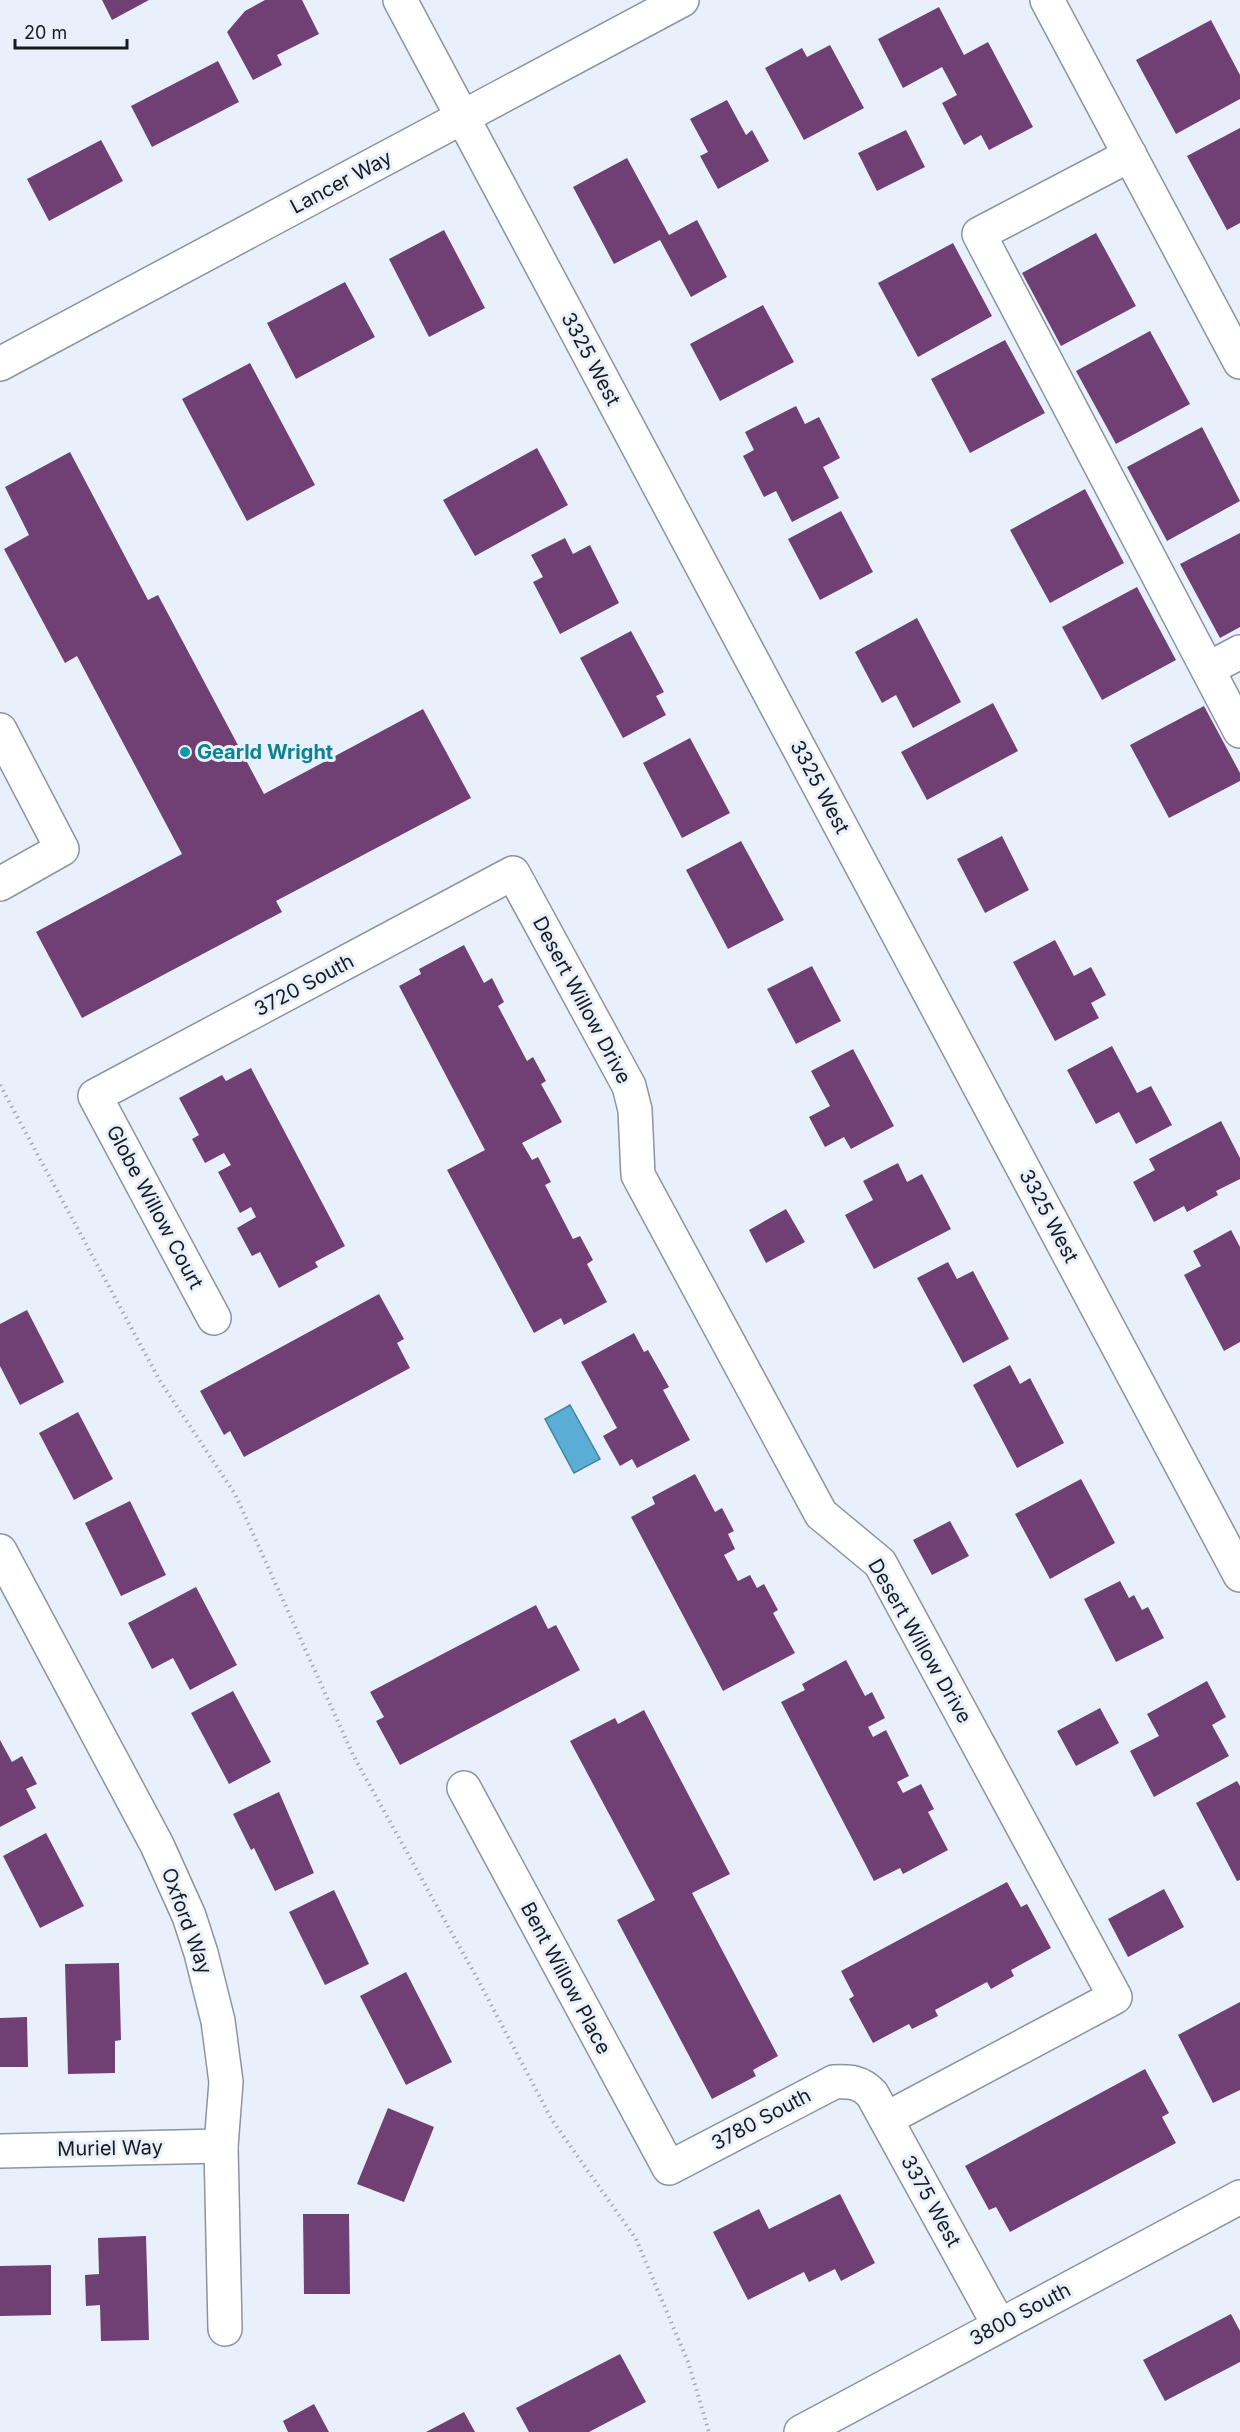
<svg xmlns="http://www.w3.org/2000/svg" width="1240" height="2432" font-family="Inter,sans-serif">
<style>
.water{fill:#5aaed6;stroke:#46829f;stroke-width:1.5}
.building{fill:#704074}
.lines{fill:none;stroke-linecap:round;stroke-linejoin:round}
.minor-casing{stroke:#8c949d;stroke-width:36}
.path{stroke:#a3aab2;stroke-width:4;stroke-dasharray:1.5 4.5;stroke-linecap:butt}
.minor{stroke:#fff;stroke-width:33}
.culture-dot{fill:#0f9aa8;stroke:#e8f1fb;stroke-width:2}
.labels{text-anchor:middle;stroke-width:6;stroke-linejoin:round;paint-order:stroke}
.street-label{font-size:20px;fill:#181b1f;stroke:#e8f1fb}
.culture-label{font-size:20px;font-weight:bold;fill:#0d838f;stroke:#e8f1fb;text-anchor:start}
</style>
<rect width="100%" height="100%" fill="#e8f1fb"/>
<!-- water -->
<polygon class="water" points="570,1405 600,1459 574,1473 545,1419"/>
<!-- building -->
<g class="building">
<polygon points="102,0 149,0 112,20"/>
<polygon points="265,0 302,0 319,34 277,55 282,65 253,80 227,32 245,11"/>
<polygon points="939,7 964,55 988,42 1033,127 989,150 981,135 964,145 942,103 957,95 942,67 903,88 878,39"/>
<polygon points="1211,20 1240,75 1240,99 1176,134 1136,60"/>
<polygon points="830,45 864,108 804,140 765,68 802,48 807,57"/>
<polygon points="218,61 239,102 152,147 131,106"/>
<polygon points="727,100 746,135 752,130 769,161 718,189 700,156 708,152 690,119"/>
<polygon points="1240,128 1240,223 1227,230 1187,156"/>
<polygon points="906,130 925,167 877,191 858,153"/>
<polygon points="101,140 123,181 49,221 27,179"/>
<polygon points="627,158 669,235 697,220 727,277 691,297 660,240 614,264 573,187"/>
<polygon points="444,230 485,308 429,337 389,259"/>
<polygon points="1096,233 1136,306 1061,346 1022,273"/>
<polygon points="953,243 992,316 918,357 878,283"/>
<polygon points="345,282 375,337 296,379 267,323"/>
<polygon points="763,305 794,362 720,401 690,344"/>
<polygon points="1150,331 1190,404 1116,444 1076,371"/>
<polygon points="1005,340 1045,413 970,453 931,379"/>
<polygon points="250,363 315,485 247,521 182,399"/>
<polygon points="796,406 805,424 819,417 840,458 823,467 839,498 792,522 776,491 764,497 743,456 754,450 745,432"/>
<polygon points="1202,427 1240,501 1167,541 1127,467"/>
<polygon points="537,448 568,505 475,556 443,500"/>
<polygon points="70,452 148,600 158,595 264,794 423,709 471,798 276,901 282,912 82,1018 36,932 182,854 77,656 65,663 4,549 29,535 5,487"/>
<polygon points="1085,489 1124,563 1050,603 1010,530"/>
<polygon points="841,511 873,572 820,600 788,539"/>
<polygon points="1240,533 1240,627 1220,638 1180,564"/>
<polygon points="565,538 573,554 590,545 619,603 560,634 533,582 543,577 531,555"/>
<polygon points="1137,587 1176,660 1102,700 1062,627"/>
<polygon points="917,618 961,702 913,728 896,695 882,703 855,652"/>
<polygon points="631,631 664,692 656,696 666,715 623,738 580,658"/>
<polygon points="993,703 1018,751 927,800 901,752"/>
<polygon points="1204,706 1240,773 1240,781 1169,818 1130,745"/>
<polygon points="690,738 730,813 682,838 643,763"/>
<polygon points="1002,836 1029,890 985,913 957,859"/>
<polygon points="741,841 784,920 728,949 686,870"/>
<polygon points="1055,940 1074,976 1091,967 1106,995 1091,1003 1099,1018 1055,1041 1013,962"/>
<polygon points="464,945 484,983 492,978 504,1002 498,1006 527,1061 533,1057 546,1081 541,1084 562,1122 522,1143 532,1160 538,1157 551,1182 545,1185 573,1239 580,1236 593,1260 587,1264 607,1302 564,1325 561,1318 534,1333 447,1170 485,1150 399,986 421,974 419,969"/>
<polygon points="812,966 841,1021 796,1044 767,989"/>
<polygon points="1112,1046 1137,1093 1151,1086 1172,1125 1136,1144 1119,1112 1096,1124 1067,1070"/>
<polygon points="853,1049 894,1126 851,1149 844,1137 825,1147 809,1117 830,1106 811,1071"/>
<polygon points="251,1068 345,1246 315,1262 318,1267 279,1288 260,1252 252,1256 237,1228 256,1217 251,1207 240,1213 218,1172 231,1165 224,1153 205,1163 192,1139 199,1135 179,1098 222,1075 226,1081"/>
<polygon points="1221,1121 1240,1158 1240,1179 1216,1191 1218,1195 1187,1212 1184,1206 1154,1222 1133,1182 1155,1170 1149,1159"/>
<polygon points="898,1163 907,1182 922,1174 951,1229 874,1269 845,1215 873,1200 863,1181"/>
<polygon points="786,1209 805,1242 766,1263 749,1230"/>
<polygon points="1231,1230 1240,1247 1240,1342 1224,1351 1184,1275 1201,1266 1193,1251"/>
<polygon points="948,1262 957,1279 973,1271 1009,1339 963,1363 917,1278"/>
<polygon points="379,1294 404,1339 397,1343 410,1368 244,1457 230,1431 224,1435 200,1391"/>
<polygon points="27,1310 64,1382 20,1405 0,1366 0,1324"/>
<polygon points="634,1333 644,1352 648,1350 669,1387 663,1390 690,1440 637,1468 632,1459 620,1466 603,1436 617,1428 581,1362"/>
<polygon points="1010,1365 1020,1384 1030,1378 1064,1443 1017,1468 973,1385"/>
<polygon points="78,1412 113,1479 74,1500 39,1433"/>
<polygon points="695,1474 715,1512 722,1508 734,1531 728,1534 735,1549 724,1555 738,1581 750,1575 757,1588 764,1584 778,1610 773,1613 795,1653 723,1691 631,1517 655,1504 652,1497"/>
<polygon points="1081,1479 1115,1543 1050,1579 1015,1514"/>
<polygon points="130,1501 166,1575 121,1596 85,1523"/>
<polygon points="950,1521 969,1556 932,1575 913,1540"/>
<polygon points="1120,1581 1129,1598 1134,1595 1142,1610 1148,1607 1164,1638 1116,1662 1084,1599"/>
<polygon points="196,1587 237,1665 190,1690 173,1658 152,1669 128,1623"/>
<polygon points="536,1605 548,1629 556,1625 580,1670 400,1765 376,1721 384,1717 370,1692"/>
<polygon points="846,1660 865,1696 872,1692 885,1718 868,1727 873,1737 886,1730 909,1776 897,1782 903,1793 921,1784 934,1809 928,1812 948,1850 903,1874 900,1868 874,1881 781,1702 805,1690 802,1684"/>
<polygon points="1207,1681 1226,1717 1212,1725 1229,1756 1154,1797 1130,1751 1159,1736 1147,1714"/>
<polygon points="233,1691 271,1762 229,1784 191,1713"/>
<polygon points="1100,1708 1119,1743 1076,1766 1057,1731"/>
<polygon points="644,1710 730,1874 692,1893 778,2056 753,2070 756,2076 712,2099 617,1920 655,1900 570,1741 615,1718 618,1724"/>
<polygon points="0,1740 12,1762 22,1756 37,1784 26,1789 36,1808 0,1827"/>
<polygon points="1237,1781 1240,1786 1240,1880 1237,1881 1196,1803"/>
<polygon points="279,1792 314,1873 275,1891 254,1848 251,1850 233,1814"/>
<polygon points="46,1833 84,1906 40,1928 3,1856"/>
<polygon points="1007,1882 1021,1907 1027,1904 1051,1948 1011,1970 1014,1976 991,1989 987,1982 935,2010 938,2016 912,2029 909,2024 873,2043 849,1999 854,1996 841,1971"/>
<polygon points="1164,1889 1184,1927 1128,1957 1108,1919"/>
<polygon points="334,1890 369,1964 325,1985 289,1912"/>
<polygon points="119,1963 121,2040 115,2041 115,2073 68,2074 65,1964"/>
<polygon points="406,1972 452,2062 406,2085 360,1996"/>
<polygon points="1240,2002 1240,2090 1213,2103 1178,2035"/>
<polygon points="27,2017 28,2067 0,2067 0,2018"/>
<polygon points="1145,2069 1169,2113 1162,2117 1176,2143 1010,2232 996,2207 989,2210 965,2166"/>
<polygon points="388,2108 434,2127 404,2202 357,2184"/>
<polygon points="840,2194 875,2263 841,2281 835,2269 809,2282 804,2272 748,2300 713,2232 759,2209 769,2229"/>
<polygon points="303,2214 349,2214 350,2294 304,2294"/>
<polygon points="146,2236 149,2340 101,2341 100,2305 86,2306 85,2275 99,2274 98,2238"/>
<polygon points="51,2265 51,2315 0,2316 0,2266"/>
<polygon points="1231,2314 1240,2331 1240,2362 1165,2401 1143,2360"/>
<polygon points="620,2354 646,2402 589,2432 529,2432 516,2408"/>
<polygon points="314,2404 329,2432 288,2432 283,2421"/>
<polygon points="464,2412 475,2432 426,2432"/>
</g>
<g class="lines">
<defs>
<g id="minor">
<polyline points="400,0 1240,1575"/>
<polyline points="1047,0 1240,362"/>
<polyline points="1130,155 979,234 1240,731"/>
<polyline points="0,364 682,0"/>
<polyline points="1208,669 1240,652"/>
<polyline points="0,730 62,849 0,884"/>
<polyline points="214,1318 95,1096 513,873 629,1086 635,1110 638,1175 821,1514 880,1563 1115,1997 886,2119"/>
<polyline points="0,1551 157,1845 189,1916 201,1953 218,2021 226,2082 221,2146 225,2329"/>
<path d="M464 1788 669 2168 834 2082C850 2081 861 2082 872 2094L999 2325"/>
<polyline points="0,2151 221,2146"/>
<polyline points="801,2432 1240,2197"/>
</g>
</defs>
<!-- minor casing -->
<use href="#minor" class="minor-casing"/>
<!-- path -->
<polyline class="path" points="0,1085 160,1381 235,1494 354,1757 478,1980 552,2120 636,2239 688,2362 709,2432"/>
<!-- minor -->
<use href="#minor" class="minor"/>
</g>
<!-- markers -->
<circle class="culture-dot" cx="185" cy="752" r="6"/>
<g class="labels">
<!-- street labels -->
<g class="street-label">
<text transform="translate(341 182) rotate(-28)" y="7">Lancer Way</text>
<text transform="translate(591 359) rotate(62)" y="7">3325 West</text>
<text transform="translate(820 787) rotate(62)" y="7">3325 West</text>
<text transform="translate(304 985) rotate(-28)" y="7">3720 South</text>
<text transform="translate(582 1000) rotate(62)" y="7">Desert Willow Drive</text>
<text transform="translate(155 1207) rotate(62)" y="7">Globe Willow Court</text>
<text transform="translate(1049 1216) rotate(62)" y="7">3325 West</text>
<text transform="translate(920 1641) rotate(60)" y="7">Desert Willow Drive</text>
<text transform="translate(187 1921) rotate(70)" y="7">Oxford Way</text>
<text transform="translate(566 1978) rotate(62)" y="7">Bent Willow Place</text>
<text transform="translate(761 2119) rotate(-28)" y="7">3780 South</text>
<text transform="translate(110 2148) rotate(-1)" y="7">Muriel Way</text>
<text transform="translate(931 2201) rotate(61)" y="7">3375 West</text>
<text transform="translate(1020 2314) rotate(-28)" y="7">3800 South</text>
</g>
<!-- culture labels -->
<g class="culture-label">
<text x="197" y="759">Gearld Wright</text>
</g>
</g>
<!-- scale -->
<path d="M15 39v9h112v-9" fill="none" stroke="#181b1f" stroke-width="3"/>
<text x="24" y="39" font-size="18" fill="#181b1f" stroke="#e8f1fb" stroke-width="4.5" paint-order="stroke">20 m</text>
</svg>
